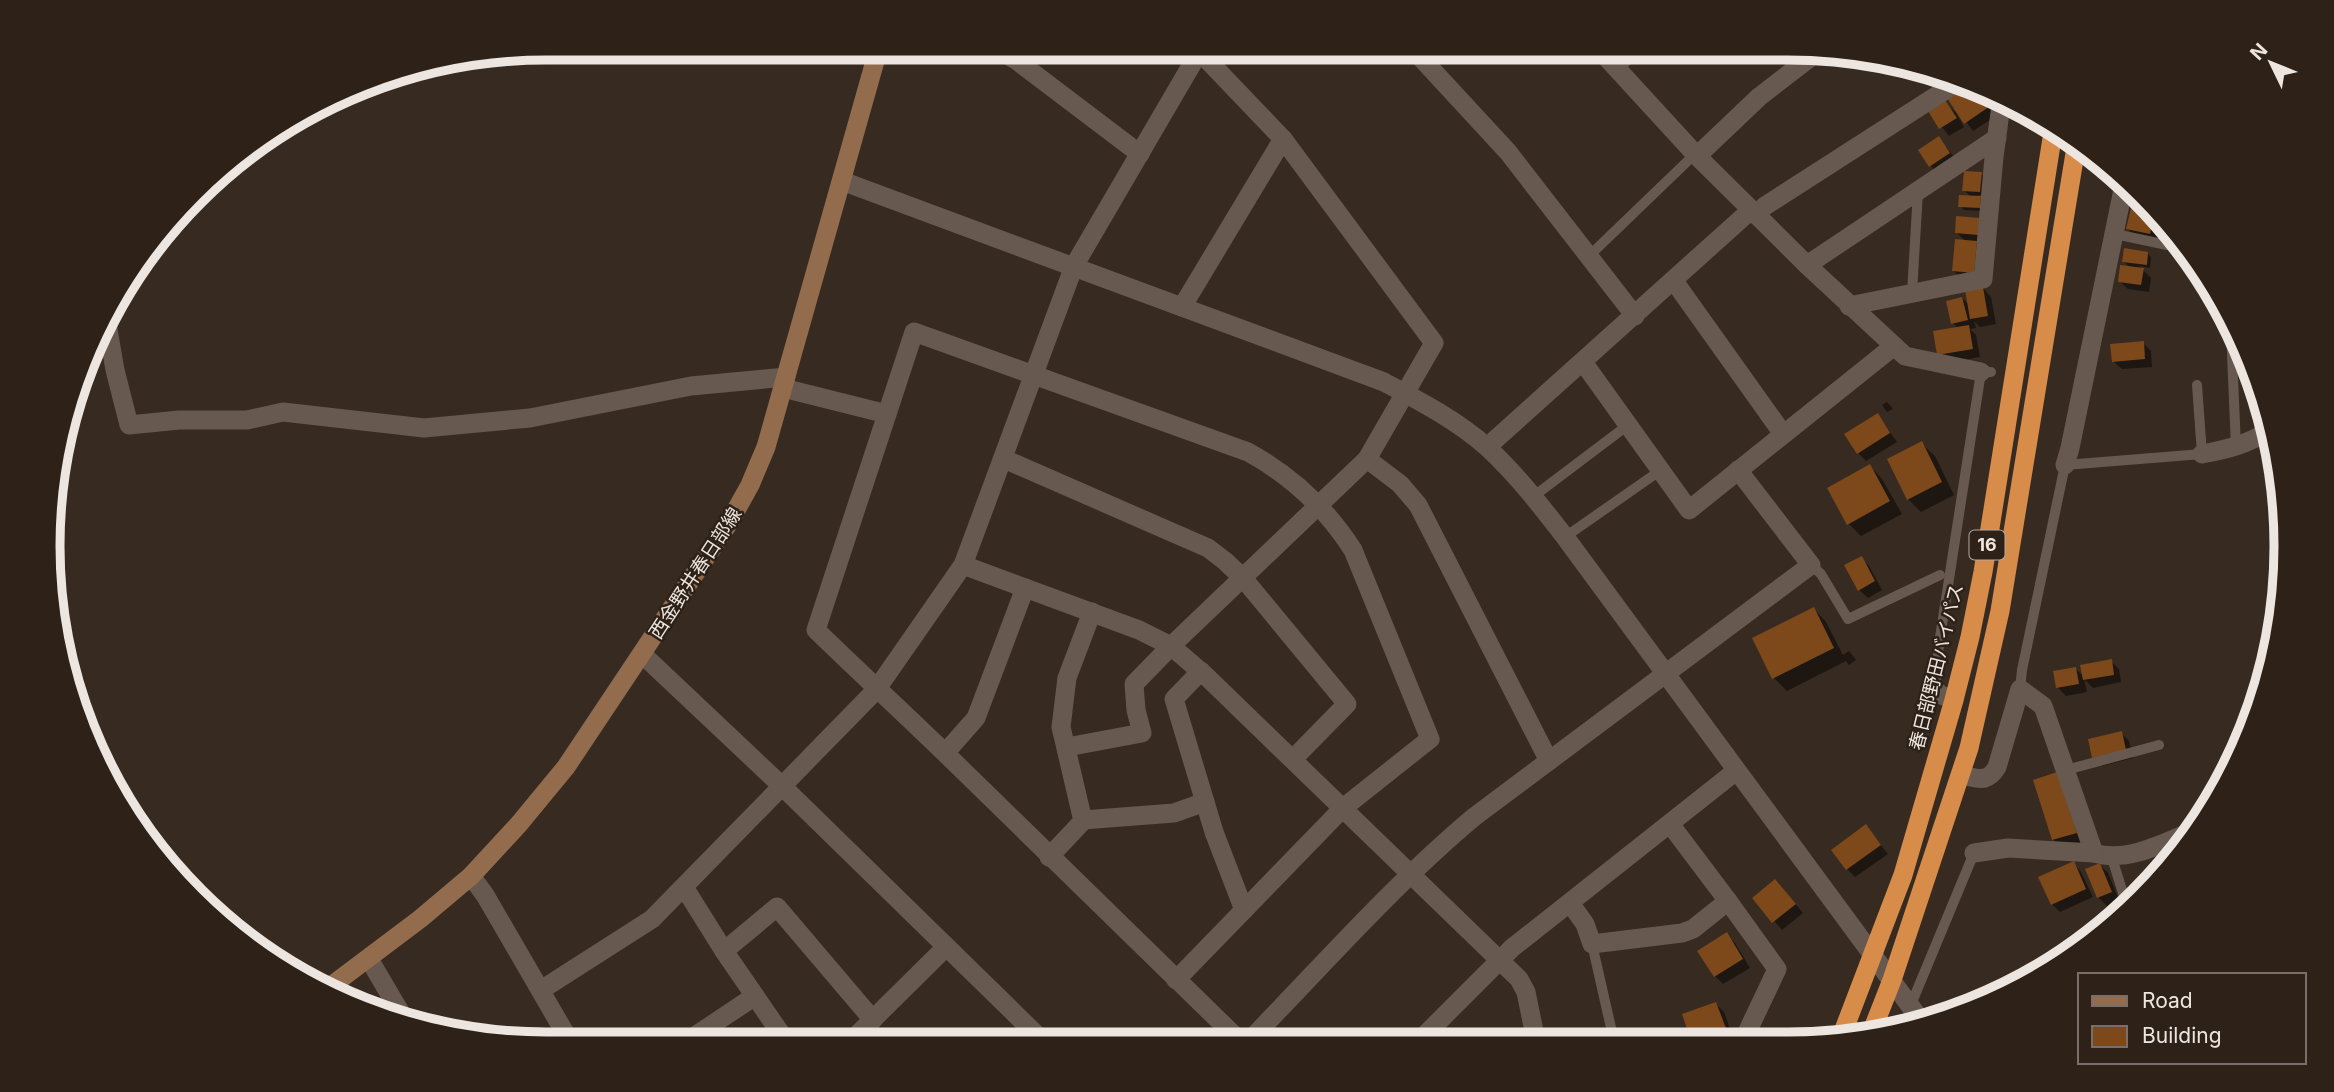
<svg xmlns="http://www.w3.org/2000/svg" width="2334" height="1092" font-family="Inter,'Noto Sans JP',sans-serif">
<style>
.shadow{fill:#0007}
.building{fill:#7d481a}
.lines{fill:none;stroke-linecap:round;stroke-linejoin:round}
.service{stroke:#67594f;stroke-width:10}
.minor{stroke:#67594f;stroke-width:19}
.tertiary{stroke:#67594f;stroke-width:19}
.secondary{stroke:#926c4d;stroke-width:19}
.trunk{stroke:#d88c4a;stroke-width:19}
.labels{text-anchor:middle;stroke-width:5;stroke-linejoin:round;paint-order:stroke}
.shield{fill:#2d2118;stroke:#b3aaa3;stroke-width:2}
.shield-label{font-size:18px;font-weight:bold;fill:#ede5df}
.street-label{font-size:19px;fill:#ede5df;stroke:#2d2118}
.rim{fill:none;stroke:#ede5df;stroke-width:9}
</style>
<rect width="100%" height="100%" fill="#372a21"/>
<!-- shadow -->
<g class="shadow">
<polygon points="1937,72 1955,78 1947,84"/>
<polygon points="1972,83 1984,89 2000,113 1973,131 1949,99"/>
<polygon points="1945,103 1956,113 1964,127 1949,136 1930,112"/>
<polygon points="1939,138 1957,161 1938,174 1930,165"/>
<polygon points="1981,174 1985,177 1983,195 1978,195 1984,201 1984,211 1964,210 1960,206 1971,197 1964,190"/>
<polygon points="2144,197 2156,211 2150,210 2162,222 2158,241 2136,237 2128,229 2141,212 2133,204"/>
<polygon points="1979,220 1984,251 1962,279 1954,271 1965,241 1957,233"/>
<polygon points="2148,254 2151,257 2150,268 2139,266 2151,278 2149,292 2128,289 2119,281 2131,268 2123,261"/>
<polygon points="1983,288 1991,297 1996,324 1980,327 1974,321 1976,328 1970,329 1976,335 1980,357 1947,363 1939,355 1959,329 1953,323 1962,298 1970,306"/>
<polygon points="2143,343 2151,351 2152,367 2122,369 2113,361"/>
<polygon points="1887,402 1893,409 1887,412 1882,405"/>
<polygon points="1878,416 1897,442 1866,461 1858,453"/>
<polygon points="1922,444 1935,456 1954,495 1921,512 1908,499"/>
<polygon points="1870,466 1882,479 1902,514 1861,536 1849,524"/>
<polygon points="1861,558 1869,566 1882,590 1868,598 1859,590"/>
<polygon points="1814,609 1826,622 1843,655 1849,651 1856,660 1849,665 1846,661 1787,691 1774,678"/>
<polygon points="2111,661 2119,669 2121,682 2093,688 2084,679 2087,692 2066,696 2058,688 2075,668 2084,677"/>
<polygon points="2121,733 2129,741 2133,758 2102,766 2094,758"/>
<polygon points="2035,781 2088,845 2066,852 2053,839"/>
<polygon points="1866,827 1888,854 1855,877 1847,869"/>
<polygon points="2073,863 2081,872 2093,897 2060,912 2052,904"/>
<polygon points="2100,865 2108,873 2119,900 2107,906 2098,897"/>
<polygon points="1783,889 1803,913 1782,930 1754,898"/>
<polygon points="1727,935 1735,943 1750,968 1723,984 1715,976"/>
<polygon points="1716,1004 1724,1012 1734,1040 1693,1041"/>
</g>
<!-- building -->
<g class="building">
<polygon points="1970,83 1981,86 1993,104 1964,124 1947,98"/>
<polygon points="1945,100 1957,118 1939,129 1928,111"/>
<polygon points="1939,136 1950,153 1929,167 1918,150"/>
<polygon points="1964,171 1982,172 1980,192 1962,191"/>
<polygon points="2134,193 2142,195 2154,209 2131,204"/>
<polygon points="1959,195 1981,196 1980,208 1958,207"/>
<polygon points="2131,208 2155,212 2150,234 2126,229"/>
<polygon points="1956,216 1980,218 1978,235 1955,233"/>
<polygon points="1955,239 1977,241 1974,273 1952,271"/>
<polygon points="2124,248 2148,252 2147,265 2122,262"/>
<polygon points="2120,265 2144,268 2141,285 2118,282"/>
<polygon points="1983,287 1988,316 1970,319 1965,290"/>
<polygon points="1962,297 1968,320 1951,324 1946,301"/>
<polygon points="1969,325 1973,349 1937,355 1933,331"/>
<polygon points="2144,341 2145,359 2112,362 2110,344"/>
<polygon points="1878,413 1890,433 1857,454 1844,434"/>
<polygon points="1922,441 1942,482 1907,500 1887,459"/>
<polygon points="1870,464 1890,501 1847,525 1827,488"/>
<polygon points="1862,556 1875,581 1858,591 1844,565"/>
<polygon points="1814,607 1834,648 1772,679 1752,638"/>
<polygon points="2112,659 2114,675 2083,680 2080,665"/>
<polygon points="2076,667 2079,684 2056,688 2053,671"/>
<polygon points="2122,731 2126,750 2092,758 2088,739"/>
<polygon points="2057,772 2077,833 2052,840 2033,780"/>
<polygon points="1866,824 1881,845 1846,870 1831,850"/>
<polygon points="2074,861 2086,889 2051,905 2038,877"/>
<polygon points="2100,863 2112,892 2097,898 2085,869"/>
<polygon points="1775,879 1796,904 1772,923 1752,898"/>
<polygon points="1727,932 1743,959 1714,977 1697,951"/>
<polygon points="1716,1002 1727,1031 1700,1041 1691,1041 1682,1014"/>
</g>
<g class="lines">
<!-- service -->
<g class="service">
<polyline points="2115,234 2167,245"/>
<polyline points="1589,256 1695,154"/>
<polyline points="1912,293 1918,191"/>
<polyline points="2231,331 2236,447"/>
<polyline points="1534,496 1628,425"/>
<polyline points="1565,537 1661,470"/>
<polyline points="1811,565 1821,574 1848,619 1940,575"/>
<polyline points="2020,689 2022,670 2065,465 2202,454 2197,385"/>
<polyline points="1935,690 1939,644 1981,372 1991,372"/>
<polyline points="2066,770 2159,745"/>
<polyline points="2112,858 2127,906"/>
<polyline points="1592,944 1614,1041"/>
<polyline points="1910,1007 1974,853"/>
</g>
<!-- minor -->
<g class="minor">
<polyline points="993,47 1016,60 1140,154"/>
<polyline points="1411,47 1508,152 1635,316"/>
<polyline points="1597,47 1697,156 1807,265 1905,356 1981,372"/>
<polyline points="1615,66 1635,47"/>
<polyline points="1697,156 1759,97 1820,50"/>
<polyline points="1756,215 1765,206 1961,80"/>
<polyline points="1807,265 1997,138"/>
<polyline points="1674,281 1783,434"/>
<polyline points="1849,306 1983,279 1994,157 2002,98"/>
<polyline points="1182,307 1283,139"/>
<polyline points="106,318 115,370 129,425 179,420 247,420 283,412 424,428 530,418 691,386 786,377"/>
<polyline points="1583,362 1689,510 1894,346"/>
<polyline points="783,388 887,414"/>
<polyline points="1487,447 1751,210"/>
<path d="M2202 454C2229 449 2249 444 2271 429"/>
<polyline points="1004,459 1208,548 1225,561 1243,578 1347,704 1293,759"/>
<polyline points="1367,459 1400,484 1418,505 1549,761"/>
<polyline points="2065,465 2070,448 2125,180"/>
<polyline points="963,565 1139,630 1171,646 1207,677 1519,979 1526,992 1536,1041"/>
<polyline points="1201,671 1174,699 1214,832 1244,910"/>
<polyline points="1935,690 1941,695 1954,700"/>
<polyline points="1067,747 1142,733 1136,710 1134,684 1171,646 1367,459 1434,343 1283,139 1195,47"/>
<polyline points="945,753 976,718 1025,588"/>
<path d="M1961 775C1978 778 1987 784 1997 767L2020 689 2043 706 2094 853C2127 863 2164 843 2195 830"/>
<polyline points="1083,820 1174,813 1205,802"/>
<polyline points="1974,853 2008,848 2094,853"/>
<polyline points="1049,857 1083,821 1061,727 1067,678 1092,612"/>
<polyline points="471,876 485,895 572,1045"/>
<polyline points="684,887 724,951 788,1044"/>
<polyline points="1728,901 1777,969 1743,1041"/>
<polyline points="1570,903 1585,924 1592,944 1682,933 1693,929 1728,901 1670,824"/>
<polyline points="724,951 777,907 873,1020"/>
<polyline points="369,959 406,1022"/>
<path d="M1176 980 1343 808 1430 739 1353 550C1326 508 1292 476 1248 452L914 332 816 630C859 672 904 713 947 755 1045 851 1143 947 1241 1042"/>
<polyline points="541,990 652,919 876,690 963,565 1074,266 1202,47"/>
<path d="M1248 1042C1322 966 1393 885 1474 817L1811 565 1738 470"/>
<polyline points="1418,1042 1512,948 1736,771"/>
<polyline points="683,1044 755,996"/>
<polyline points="848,1044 946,947"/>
</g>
<!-- tertiary -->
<g class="tertiary">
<path d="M842 181 1384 382C1420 401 1458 421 1488 448 1517 475 1541 506 1565 537L1922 1022"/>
<polyline points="642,654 783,787 1045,1043"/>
</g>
<!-- secondary -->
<polyline class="secondary" points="327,989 420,919 471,876 519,824 566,767 730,521 750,485 766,447 879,47"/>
<!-- trunk -->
<g class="trunk">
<polyline points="1870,1036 1892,980 1969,748 2000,611 2077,141"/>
<polyline points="1840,1040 1903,875 1954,700 1970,637 1983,572 2054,126"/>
</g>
</g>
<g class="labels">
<!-- shield labels -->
<rect class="shield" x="1969.5" y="530.5" width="35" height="29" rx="5"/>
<g class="shield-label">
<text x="1987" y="551">16</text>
</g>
<!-- street labels -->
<g class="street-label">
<text transform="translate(695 573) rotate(-57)" y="7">西金野井春日部線</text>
<text transform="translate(1936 667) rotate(-76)" y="7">春日部野田バイパス</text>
</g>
</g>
<!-- crop -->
<path d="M0 0H2334V1092H0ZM546 60H1788A486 486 0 0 1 2274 546V546A486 486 0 0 1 1788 1032H546A486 486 0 0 1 60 546V546A486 486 0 0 1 546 60Z" fill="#2d2118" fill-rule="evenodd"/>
<path class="rim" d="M546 60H1788A486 486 0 0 1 2274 546V546A486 486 0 0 1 1788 1032H546A486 486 0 0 1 60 546V546A486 486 0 0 1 546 60Z"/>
<!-- legend -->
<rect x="2078" y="973" width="228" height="91" fill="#2d2118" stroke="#7a6f68" stroke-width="2"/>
<rect x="2092" y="996" width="35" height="10" fill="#926c4d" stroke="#7a6f68" stroke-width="2"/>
<text x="2142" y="1008" font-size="21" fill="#ede5df">Road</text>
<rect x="2092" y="1026" width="35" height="21" fill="#7d481a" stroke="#7a6f68" stroke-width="2"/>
<text x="2142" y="1043" font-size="21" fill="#ede5df">Building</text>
<!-- north arrow -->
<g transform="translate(2271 63) rotate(313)" stroke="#2d2118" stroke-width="5" paint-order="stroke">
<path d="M0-5L12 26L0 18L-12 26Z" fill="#ede5df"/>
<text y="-10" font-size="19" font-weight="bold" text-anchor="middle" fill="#ede5df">N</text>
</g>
</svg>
